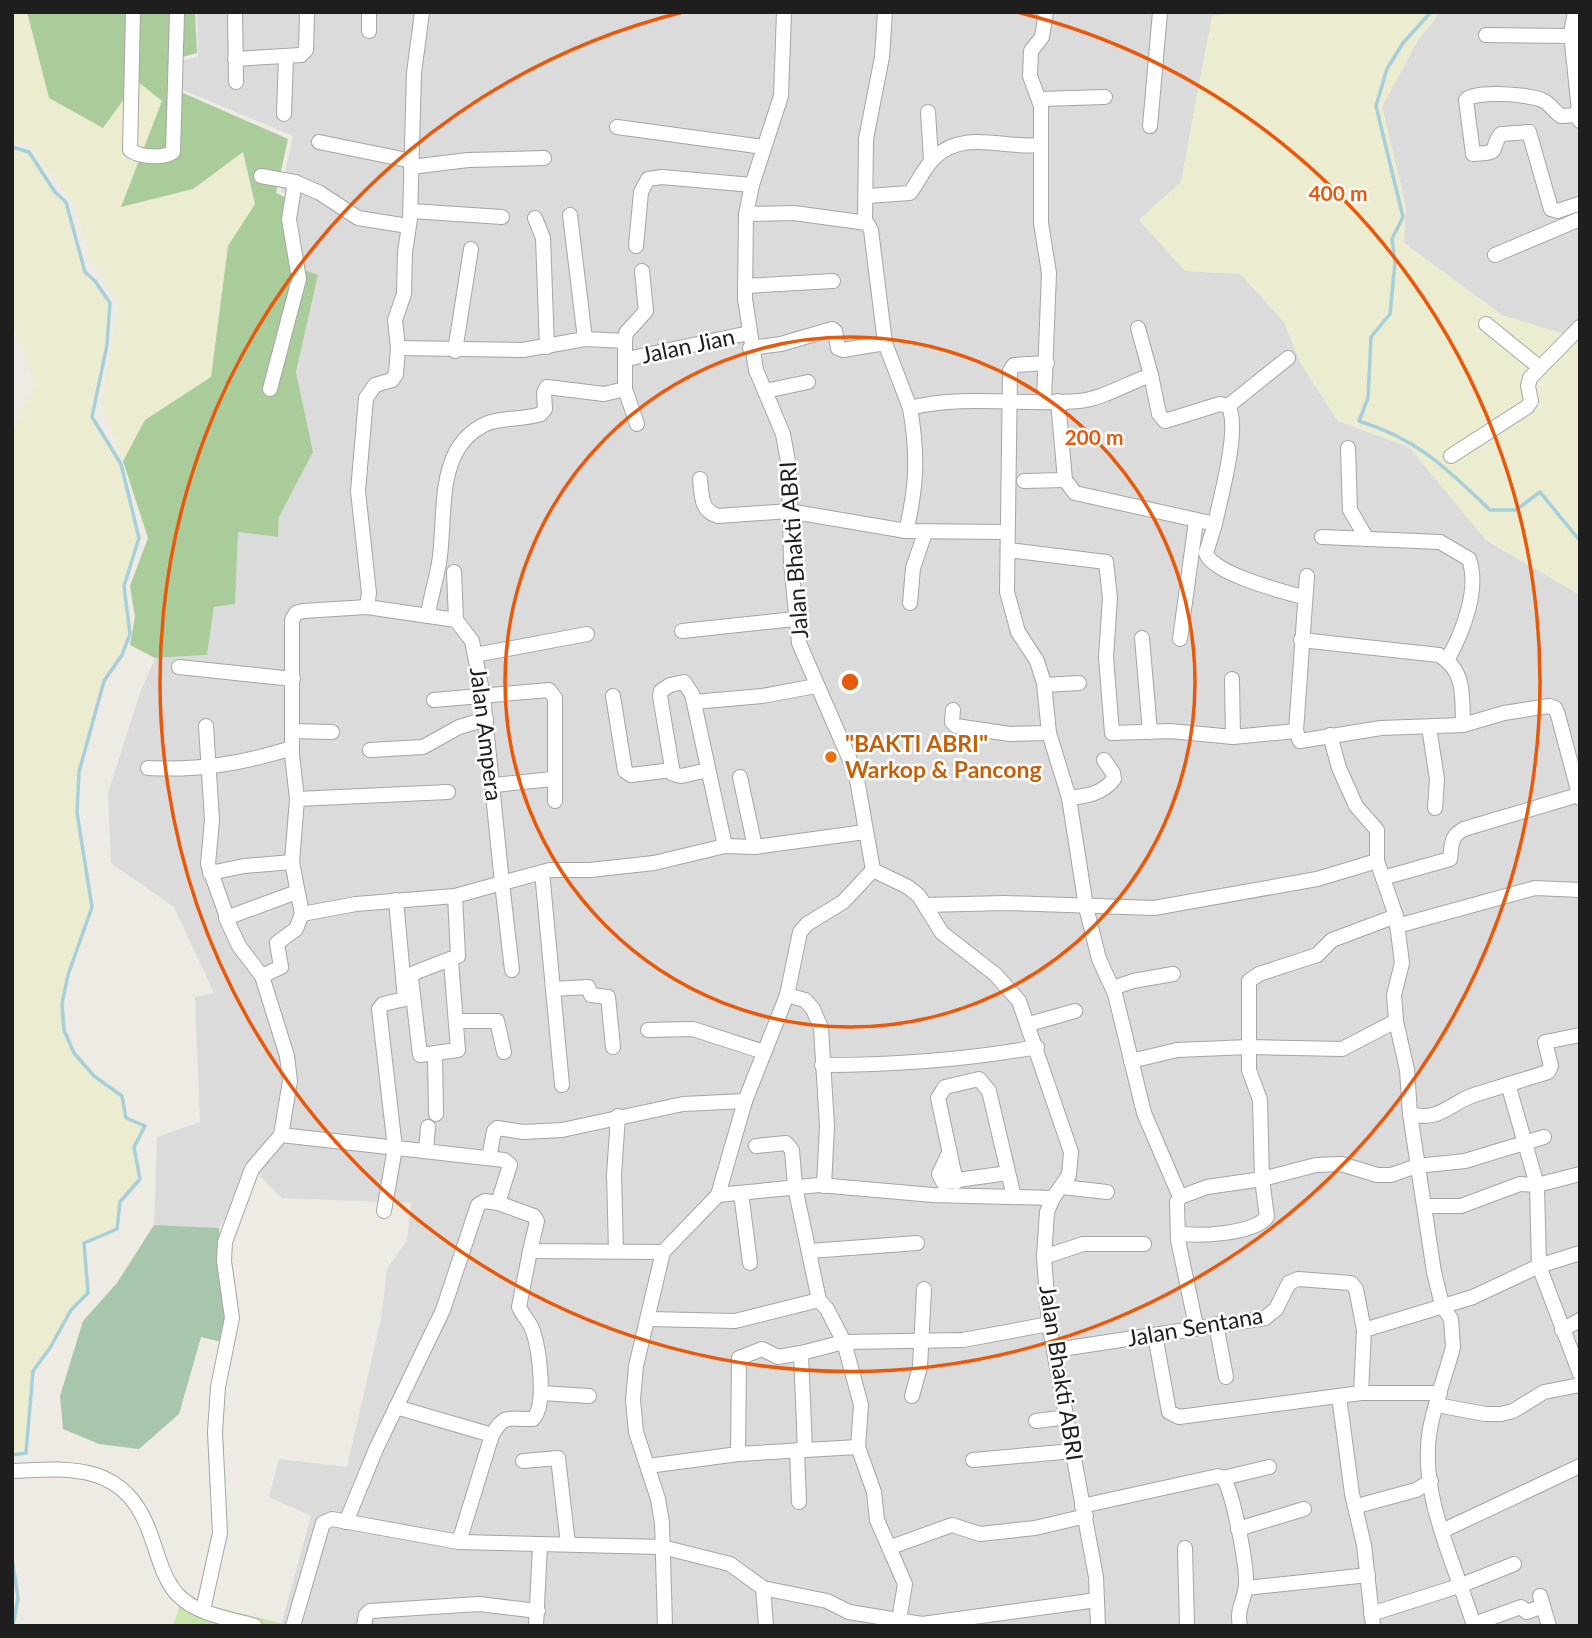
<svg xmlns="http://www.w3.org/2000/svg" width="1592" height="1638" font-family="Lato,sans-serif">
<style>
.residential{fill:#dcdbdb}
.farmland{fill:#ebecd0}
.grass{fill:#cae6ad}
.forest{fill:#aacc9b}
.cemetery{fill:#a7c6ab}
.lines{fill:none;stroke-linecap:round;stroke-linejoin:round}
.stream{stroke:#a7cfda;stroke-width:3.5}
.minor-casing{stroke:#a5a5a5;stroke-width:16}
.minor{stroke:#fff;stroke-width:14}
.ring{fill:none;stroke:#e8590c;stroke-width:3.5}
.food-dot{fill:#e8710a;stroke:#fff;stroke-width:2.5}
.labels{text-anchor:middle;stroke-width:5;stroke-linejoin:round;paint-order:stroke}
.street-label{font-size:23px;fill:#1e1e1e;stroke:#fff}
.food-label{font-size:23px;font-weight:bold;fill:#c56008;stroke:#fff;text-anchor:start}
.centre{fill:#e8590c;stroke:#fff;stroke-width:3.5}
.ring-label{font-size:21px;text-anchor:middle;font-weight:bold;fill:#e8590c;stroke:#fff;stroke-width:5;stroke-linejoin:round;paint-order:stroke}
</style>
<rect width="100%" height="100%" fill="#eeebe4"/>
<!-- residential -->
<g class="residential">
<polygon points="197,12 1246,12 1212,16 1181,182 1139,220 1185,271 1240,274 1284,322 1301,364 1338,421 1409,447 1486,540 1580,595 1580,1626 281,1626 311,1516 269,1497 279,1459 347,1467 381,1319 387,1269 407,1240 411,1203 282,1198 257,1173 219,1228 154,1225 157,1137 200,1122 195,997 214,993 174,907 111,863 108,793 140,693 155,658 207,655 214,607 235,603 238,532 278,537 279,517 313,452 296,372 318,275 289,264 299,201 281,191 293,136 178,88 178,61 198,57"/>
<polygon points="1436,12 1580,12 1580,339 1502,315 1404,243 1406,206 1382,107 1419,38 1437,17"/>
</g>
<!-- farmland -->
<g class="farmland">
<polygon points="12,12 27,12 49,98 103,128 137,80 162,101 121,206 193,189 242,151 255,204 228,246 211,377 145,420 123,461 101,402 119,308 111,290 89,257 78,213 64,190 28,144 12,142"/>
<polygon points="1246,12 1436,12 1437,17 1419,38 1382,107 1406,206 1404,243 1502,315 1580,339 1580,595 1486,540 1409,447 1338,421 1301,364 1284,322 1241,274 1185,271 1139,220 1181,182 1212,16"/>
<polygon points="17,146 29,152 55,192 66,202 85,272 95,281 110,303 107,345 92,417 121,464 139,538 124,586 130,634 122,655 104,681 79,772 77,813 92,907 68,975 62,1004 64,1030 74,1053 94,1076 122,1096 126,1118 145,1126 134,1147 140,1179 120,1202 117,1229 84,1243 88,1293 71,1310 50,1348 33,1371 26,1453 12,1455 12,433 35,385 12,322 12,147"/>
</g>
<!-- grass -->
<polygon class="grass" points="182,1599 281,1623 281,1626 173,1626"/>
<!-- forest -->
<polygon class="forest" points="27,12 195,12 197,53 175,59 174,89 288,139 276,193 296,202 289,264 318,275 296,372 313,452 279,517 278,537 238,532 235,604 214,607 207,655 155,658 130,645 135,617 130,586 148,538 123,461 145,420 211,377 228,246 255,204 243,152 193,189 121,207 162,101 137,81 103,128 49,98"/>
<!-- cemetery -->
<polygon class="cemetery" points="154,1225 219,1228 226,1343 201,1337 179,1414 139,1449 99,1444 63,1429 60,1396 83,1321 117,1283"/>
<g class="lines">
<!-- stream -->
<g class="stream">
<path d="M1431 12 1403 43 1387 69 1376 106 1403 217 1392 239 1395 262 1390 314 1371 337 1368 398 1359 421C1418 439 1447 469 1490 510H1516L1540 492 1580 541"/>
<polyline points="12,147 29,152 55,192 66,202 85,272 95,281 110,303 107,345 92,417 121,464 139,538 124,586 130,634 122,655 104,681 79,772 77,813 92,907 68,975 62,1004 64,1030 74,1053 94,1076 122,1096 126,1118 145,1126 134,1147 140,1179 120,1202 117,1229 84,1243 88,1293 71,1310 50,1348 33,1371 26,1453 12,1455"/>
<polyline points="12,1558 18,1598 13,1626"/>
</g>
<defs>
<g id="minor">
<path d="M133 12 130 150C139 157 163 159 173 152L177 12"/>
<polyline points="235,12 236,82"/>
<polyline points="369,12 369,31"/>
<polyline points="422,12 414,73 410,219 405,252 404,294 395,320 398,348 396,374 392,380 375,385 366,398 358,491 369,593 367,607 456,620 472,641 483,696 502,883 550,870 590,870 654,863 725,846 755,847 865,832"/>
<polyline points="784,12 781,96 752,185 746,214 745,299 756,370 783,434 789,467 791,563 799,643 856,774 873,870 908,887 919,896 942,933 995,974 1019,1001 1071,1152 1069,1175 1053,1198 1047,1212 1044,1257 1049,1324 1096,1577 1098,1626"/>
<polyline points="1575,12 1571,33 1580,121"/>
<polyline points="1486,35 1572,36"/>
<polyline points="235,59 301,55 306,50 307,12"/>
<polyline points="1040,99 1105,97"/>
<polyline points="928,112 931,160"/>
<polyline points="284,114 286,58"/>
<polyline points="1150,126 1160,12"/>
<polyline points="617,127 764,147"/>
<polyline points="319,142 412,161"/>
<polyline points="411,167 468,160 544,158"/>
<polyline points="261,176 295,182"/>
<path d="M867 196 910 193C918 182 924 168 934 158 964 129 1003 149 1040 145"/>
<path d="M1578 204 1558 211 1551 209 1529 132 1501 134C1487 151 1505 152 1473 154L1466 100C1473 90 1532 94 1544 101 1550 104 1555 112 1561 116L1579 115"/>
<polyline points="411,211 502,217"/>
<path d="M746 214 794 213 867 223 871 230 885 343 910 408C965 394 1023 406 1079 401 1102 399 1128 383 1151 375L1159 414 1165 421 1220 404 1228 406C1241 426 1220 499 1215 524"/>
<polyline points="570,215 585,339"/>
<polyline points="535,218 543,238 547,347"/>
<polyline points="865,222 866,139 882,57 885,12"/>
<polyline points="636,246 641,192 648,179 662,177 752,185"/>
<polyline points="1495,255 1580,219"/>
<polyline points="745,286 833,281"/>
<polyline points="1486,324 1539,367"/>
<polyline points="1138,328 1151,375"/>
<polyline points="625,341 626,333 646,311 642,271"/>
<path d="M398 348 523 350 585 339 625 341V389L604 394 547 387 544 393 545 409 541 414C524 420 504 417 488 423 433 446 447 517 439 563 436 581 430 598 428 616"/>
<polyline points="750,348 781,344 832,329 835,331 838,348 843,350 885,343"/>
<polyline points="455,351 471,249"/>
<polyline points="627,359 749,333"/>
<polyline points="1047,363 1014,365 1010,371 1007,592 1018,632 1037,661 1044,683 1049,733 1069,798 1086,907 1099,959 1115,994 1144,1113 1180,1197 1177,1202 1178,1240 1196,1326"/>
<polyline points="270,389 299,279 289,219 295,182 320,193 358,218 408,226"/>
<polyline points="625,389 637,424"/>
<polyline points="765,391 808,382"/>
<polyline points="1044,400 1049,273 1041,223 1041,106 1030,76 1031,51 1042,37 1046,12"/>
<path d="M1058 401 1065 480 1075 493 1215 524 1206 553C1211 573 1284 592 1303 597"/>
<polyline points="1228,406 1288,358"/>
<polyline points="1348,448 1350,510 1367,539"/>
<polyline points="1451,456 1527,407 1531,401 1528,386 1530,378 1580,327"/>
<path d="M700 479C702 495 700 511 718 516L789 511 906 531 1007 532"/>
<polyline points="1024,481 1065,480"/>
<path d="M906 531C917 486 918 454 910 408"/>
<path d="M1322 537 1440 542 1469 559C1480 590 1462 633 1448 659"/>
<polyline points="1009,550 1106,562 1110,598 1106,657 1112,733 1170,731 1233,737 1296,731"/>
<polyline points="454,572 456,620"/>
<polyline points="1307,576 1296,731 1300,741 1381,728 1463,725 1504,713 1549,706 1555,708 1558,715 1580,798"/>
<polyline points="910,603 913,568 925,533"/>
<polyline points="367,607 303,611 296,613 292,620 292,755 297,799 292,862 302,914 356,904 455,896 502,883 512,970"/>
<polyline points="682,631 794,619"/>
<polyline points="1142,638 1150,732"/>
<polyline points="1180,639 1196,521"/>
<path d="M1301 640 1439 655C1466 671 1462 697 1463 725"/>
<polyline points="475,655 587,634"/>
<polyline points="179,667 293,679"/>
<polyline points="1232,679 1233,737"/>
<polyline points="1045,685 1079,683"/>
<polyline points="613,696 625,771 631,775 672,770"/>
<polyline points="434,700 549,690 555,698 555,801"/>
<polyline points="694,702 762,696 816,686"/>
<polyline points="953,710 952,722 956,726 1010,734 1049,733"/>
<polyline points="206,726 212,820 208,864 227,917"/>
<polyline points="1429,727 1437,779 1435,808"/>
<polyline points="292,731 332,732"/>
<path d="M1330 735 1339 768 1356 806 1377 830V861L1396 916 1402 963 1394 995 1396 1021 1407 1070 1410 1114 1434 1272 1442 1305 1451 1319 1453 1347C1446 1374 1435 1402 1430 1429 1418 1495 1456 1565 1474 1626"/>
<polyline points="370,750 423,747 459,727 486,719"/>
<path d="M148 768C199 771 244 763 292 748"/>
<polyline points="708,770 681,776 673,774 660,696 661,691 670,685 684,682 692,694 725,846"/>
<polyline points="740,777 755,847"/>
<polyline points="494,785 553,779"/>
<path d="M1069 798C1087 796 1102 794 1114 779L1113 773 1104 760"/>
<polyline points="297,799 448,792"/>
<polyline points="542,872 562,1085"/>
<polyline points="210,873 244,866 292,862"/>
<path d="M1383 878 1450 859C1452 845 1450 836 1464 829L1578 795"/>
<polyline points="925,905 1005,903 1154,908 1317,879 1377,861"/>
<polyline points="1397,926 1535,888 1580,890"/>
<polyline points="451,961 458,1050 420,1055 411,978 414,973 458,956 455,896"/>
<polyline points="262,976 281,967 277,943 296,929 302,914"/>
<polyline points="1113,988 1133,981 1173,974"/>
<polyline points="553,989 588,987 591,995 608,997 613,1047"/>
<polyline points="787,995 805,1000 813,1009 821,1028 827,1126 824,1186"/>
<polyline points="457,1021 497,1021 504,1052"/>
<polyline points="1029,1024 1075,1011"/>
<polyline points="648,1030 693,1029 764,1052"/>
<polyline points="435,1055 436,1114"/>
<polyline points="1131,1061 1177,1050 1249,1047 1342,1049 1396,1021"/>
<path d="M822 1065C895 1065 965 1060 1037 1047"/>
<polyline points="1508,1084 1537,1185 1539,1266 1580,1374"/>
<path d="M1410 1114C1440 1122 1450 1103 1474 1095 1499 1087 1523 1080 1548 1072L1551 1066 1545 1042 1580 1035"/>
<polyline points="281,1135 504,1160 510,1165 498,1203 534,1216 537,1221 530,1251 663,1252"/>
<polyline points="756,1146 786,1143 792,1150 795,1187 819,1300 827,1309 844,1342 861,1405 858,1447 874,1492 877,1520 905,1584 898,1626"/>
<polyline points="426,1151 428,1127"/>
<polyline points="949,1153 939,1174 943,1182 1008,1173"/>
<polyline points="489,1158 494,1131 497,1128 523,1132 562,1130 683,1104 745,1101"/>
<polyline points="956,1182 938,1098 945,1087 979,1079 989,1091 1014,1197"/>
<polyline points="1062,1187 1107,1192"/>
<polyline points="741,1193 750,1263"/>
<polyline points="718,1195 745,1101 787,995 800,932 807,924 843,902 873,870"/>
<polyline points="1180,1197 1207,1187 1262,1179 1316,1165 1341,1164 1377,1175 1391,1175 1417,1166 1465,1161 1544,1137"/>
<polyline points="1425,1206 1461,1206 1520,1184 1537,1185 1580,1174"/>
<polyline points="384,1211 395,1148 379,1009 383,1004 405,999 396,900"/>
<path d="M1178 1233C1199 1237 1253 1234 1267 1217L1262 1179 1260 1100 1249 1070V981L1259 974 1317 955 1332 940 1396 916"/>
<polyline points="616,1251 614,1175 618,1116"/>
<polyline points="810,1251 917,1243"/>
<polyline points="1044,1257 1083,1244 1144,1244"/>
<polyline points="648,1319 735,1321 819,1300"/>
<polyline points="1216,1324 1226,1377"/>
<polyline points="1562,1330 1580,1320"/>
<polyline points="1155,1335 1169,1412 1179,1417 1361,1393 1440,1393"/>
<polyline points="1055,1350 1265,1318 1276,1309 1289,1283 1298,1279 1351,1283 1356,1289 1364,1330 1473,1297 1539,1266 1580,1253"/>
<polyline points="541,1393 589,1396"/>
<polyline points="1361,1393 1364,1330"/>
<polyline points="912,1396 920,1367 924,1289"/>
<polyline points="1339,1396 1352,1494 1364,1545 1373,1626"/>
<polyline points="1437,1405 1485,1414 1501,1414 1513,1411 1544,1392 1580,1385"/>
<polyline points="396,1407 492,1435"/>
<polyline points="1036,1421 1068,1417"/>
<polyline points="797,1450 799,1502"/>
<polyline points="805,1450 801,1353 844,1342 963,1340 1049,1324"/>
<polyline points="738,1454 739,1358 762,1349 778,1357 801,1353"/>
<polyline points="973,1460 1073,1451"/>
<polyline points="523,1461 558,1458 568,1544"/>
<polyline points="648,1466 738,1454 858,1447"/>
<path d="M12 1471C77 1467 127 1465 151 1536 158 1555 163 1578 177 1594 195 1614 230 1619 255 1626"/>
<polyline points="1223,1478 1269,1467"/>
<path d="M1082 1506 1218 1476 1223 1478C1233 1491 1247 1565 1246 1584 1245 1600 1236 1609 1240 1626"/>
<polyline points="1357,1506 1416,1490 1431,1481"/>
<polyline points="346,1522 376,1449 443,1310 478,1205 485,1201 498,1203"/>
<polyline points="1238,1529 1304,1509"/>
<polyline points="1442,1531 1580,1466"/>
<path d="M459 1542 492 1435C505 1412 510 1420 533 1419 547 1405 539 1349 533 1331 530 1322 523 1316 519 1307L530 1251"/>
<polyline points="891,1547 952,1525 980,1534 1035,1528 1086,1516"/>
<polyline points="1185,1548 1187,1626"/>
<polyline points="763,1588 766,1626"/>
<polyline points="1246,1588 1368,1575"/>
<polyline points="1540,1596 1549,1626"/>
<polyline points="203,1610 220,1533 215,1432 218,1387 232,1318 224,1261 225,1242 252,1169 281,1135 290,1081 287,1056 262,976 239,946 226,918 297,892"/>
<polyline points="1371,1614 1462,1585 1514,1564"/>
<polyline points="1474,1624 1521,1607 1527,1612 1543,1606"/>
<polyline points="293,1626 323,1523 332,1519 459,1542 662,1547 730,1564 763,1588 827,1601 849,1612 922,1624 1097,1600"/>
<polyline points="364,1626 366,1615 370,1611 479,1604 538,1611"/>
<polyline points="536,1626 540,1545"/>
<polyline points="665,1626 662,1523 658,1499 636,1432 633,1400 636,1366 663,1252 718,1195 819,1185 933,1195 1053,1198"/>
</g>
</defs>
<!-- minor casing -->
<use href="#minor" class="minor-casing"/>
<!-- minor -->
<use href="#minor" class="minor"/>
</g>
<!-- distance rings -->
<g class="ring">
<circle cx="850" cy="682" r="345"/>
<path d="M1017 12A690 690 0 1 1 683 12"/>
</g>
<!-- markers -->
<circle class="food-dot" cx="831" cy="757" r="7"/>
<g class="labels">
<!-- street labels -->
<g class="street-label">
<text transform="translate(688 346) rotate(-12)" y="8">Jalan Jian</text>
<text transform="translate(794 550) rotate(-94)" y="8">Jalan Bhakti ABRI</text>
<text transform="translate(486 734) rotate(83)" y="8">Jalan Ampera</text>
<text transform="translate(1195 1327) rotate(-10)" y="8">Jalan Sentana</text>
<text transform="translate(1061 1373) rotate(81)" y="8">Jalan Bhakti ABRI</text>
</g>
<!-- food labels -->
<g class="food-label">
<text x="845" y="752">"BAKTI ABRI"<tspan x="845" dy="26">Warkop &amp; Pancong</tspan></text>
</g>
</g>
<circle cx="850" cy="682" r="10" class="centre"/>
<g class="ring-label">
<text x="1338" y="201">400 m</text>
<text x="1094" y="445">200 m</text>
</g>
<!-- border -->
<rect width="1592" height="1638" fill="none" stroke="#1e1e1e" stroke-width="28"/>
</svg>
